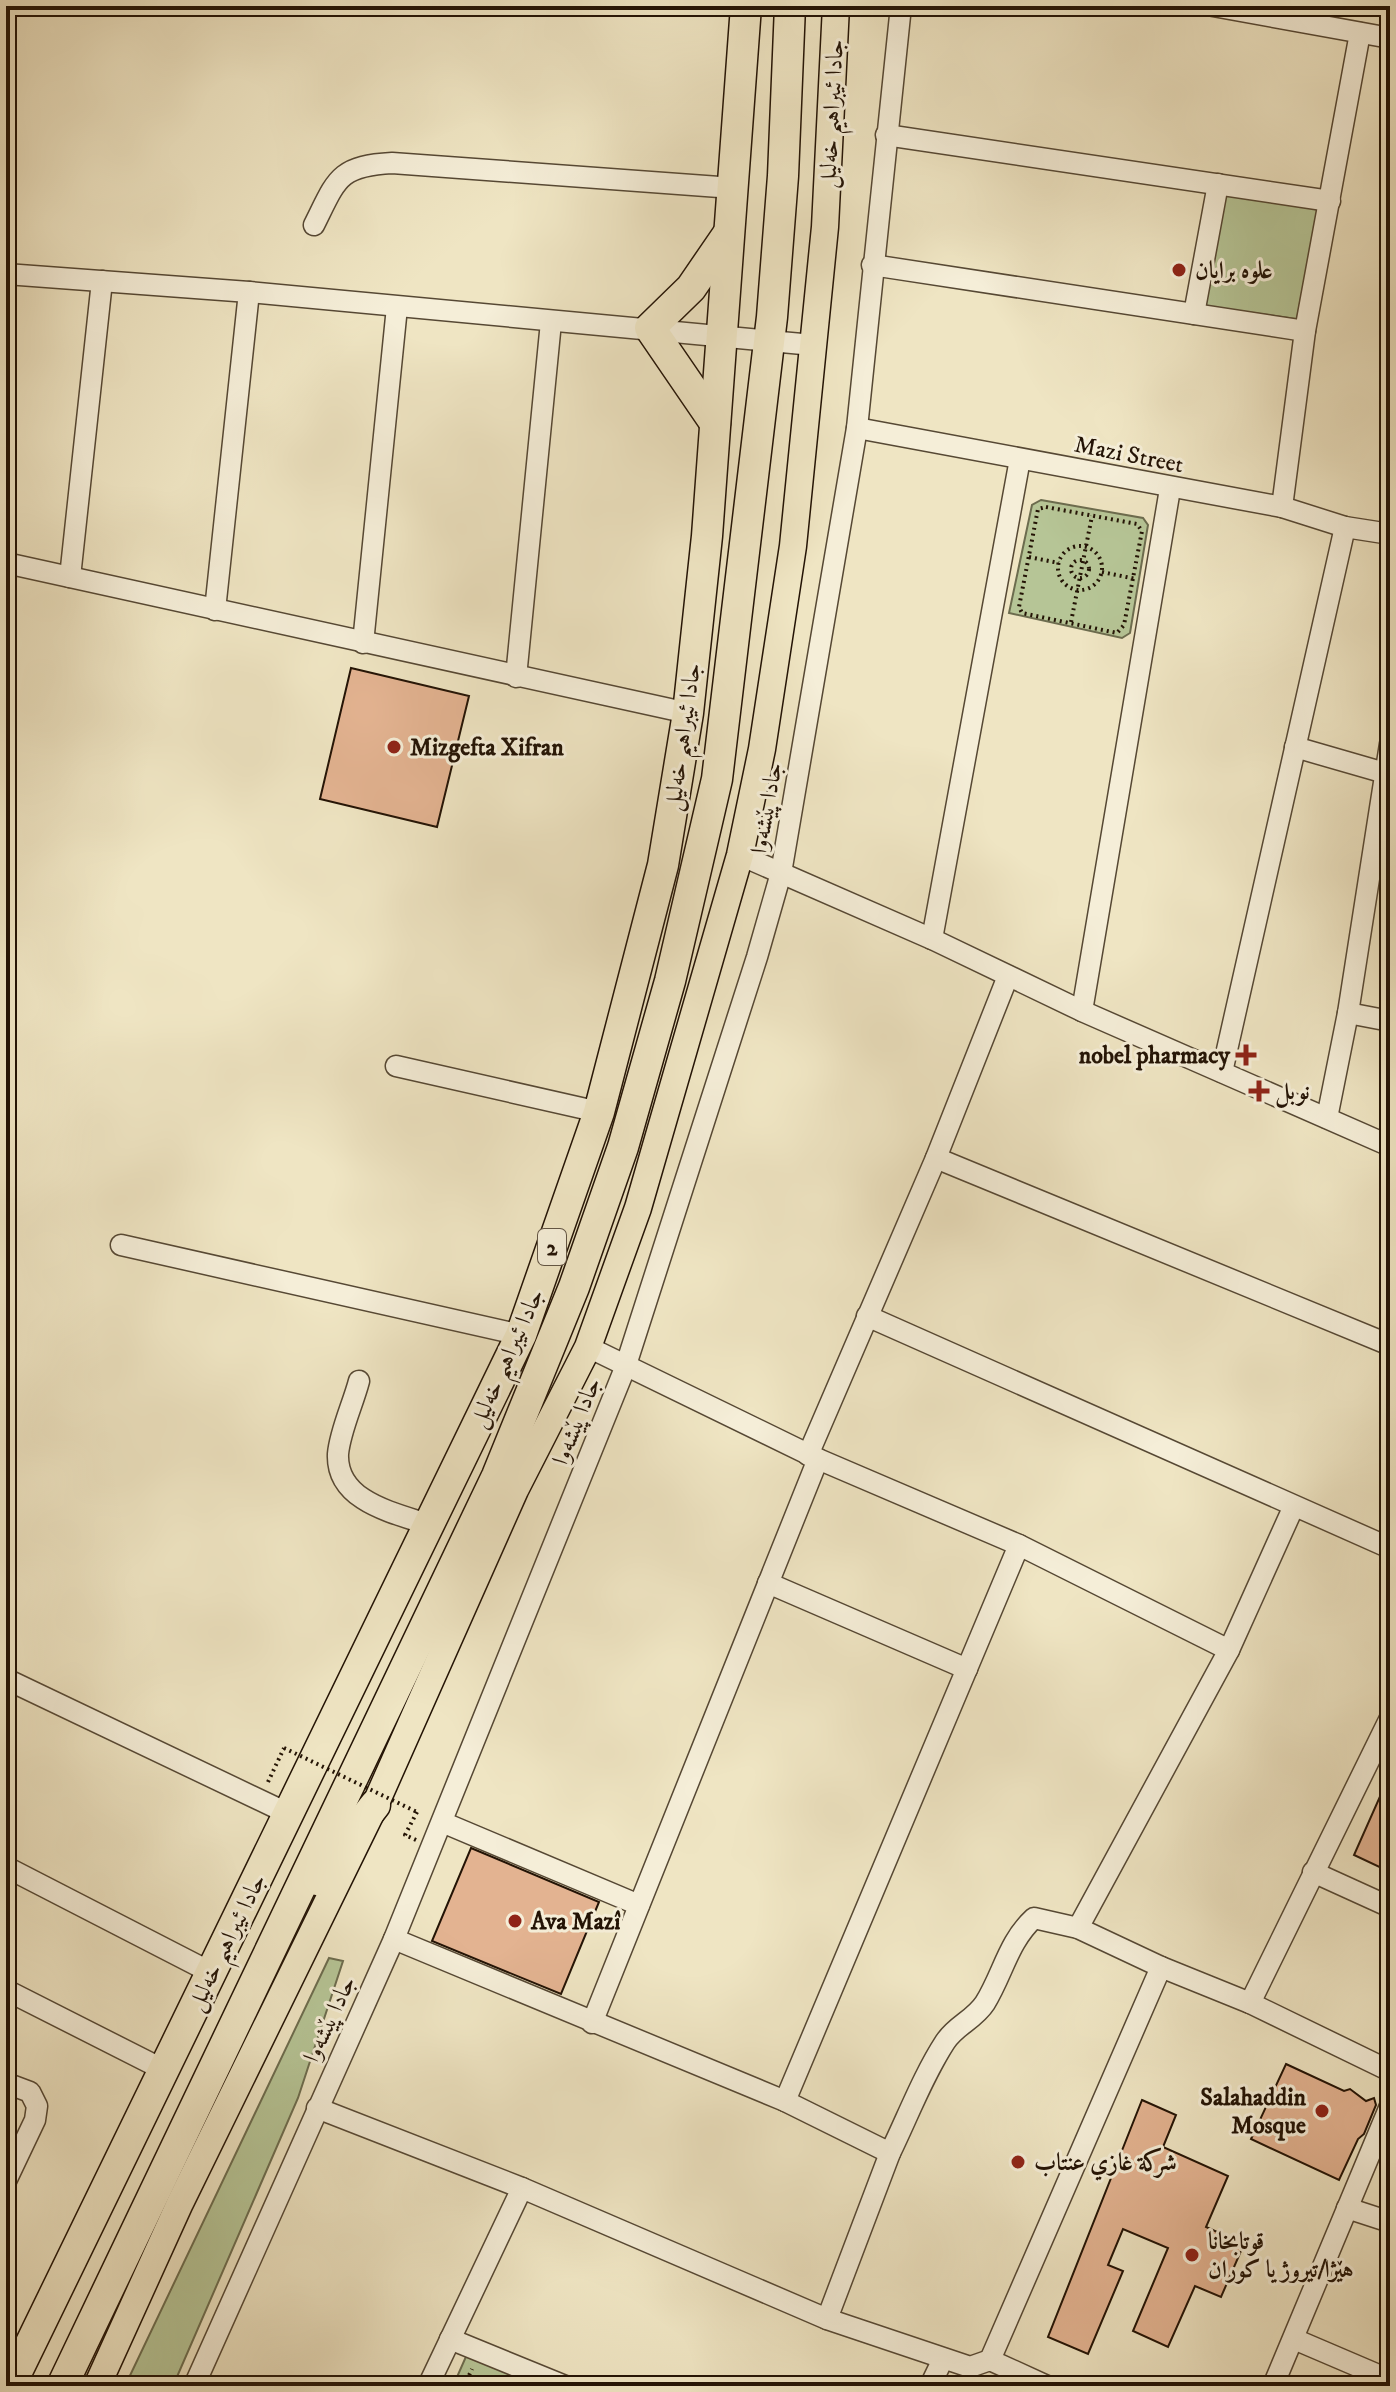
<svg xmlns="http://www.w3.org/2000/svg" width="1396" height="2392" font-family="'IM FELL DW Pica',Amiri,serif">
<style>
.green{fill:#b6c596;stroke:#6c6c4e;stroke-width:2}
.building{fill:#e3b391;stroke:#231305;stroke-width:2}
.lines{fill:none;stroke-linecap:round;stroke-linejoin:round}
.minor-casing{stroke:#564834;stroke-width:23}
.major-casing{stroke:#231305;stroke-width:29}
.highway-casing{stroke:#231305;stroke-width:33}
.path{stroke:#231305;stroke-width:4;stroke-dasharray:2 4;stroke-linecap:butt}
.minor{stroke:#f5eed8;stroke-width:20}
.major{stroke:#efe5c3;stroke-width:26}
.highway{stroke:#efe5c3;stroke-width:30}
.path-bridge{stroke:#231305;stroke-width:4;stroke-dasharray:2 4;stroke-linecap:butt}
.poi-dot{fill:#8f2418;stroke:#f5eed8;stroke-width:3}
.labels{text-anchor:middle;stroke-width:6;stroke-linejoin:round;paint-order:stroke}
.shield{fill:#f5eed8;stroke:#625544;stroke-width:2}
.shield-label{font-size:22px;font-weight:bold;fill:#231305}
.street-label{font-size:24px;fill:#231305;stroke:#f5eed8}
.poi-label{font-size:24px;font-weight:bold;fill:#231305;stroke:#f5eed8;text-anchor:start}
</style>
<rect width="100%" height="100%" fill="#efe5c3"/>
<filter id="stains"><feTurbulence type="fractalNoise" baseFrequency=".0025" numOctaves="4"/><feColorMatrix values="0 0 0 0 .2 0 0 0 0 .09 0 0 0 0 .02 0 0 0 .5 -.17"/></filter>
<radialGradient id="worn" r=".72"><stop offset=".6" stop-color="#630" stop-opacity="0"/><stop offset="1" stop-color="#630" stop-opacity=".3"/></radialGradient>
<!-- green -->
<g class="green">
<polygon points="1223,192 1318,209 1297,319 1202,306"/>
<polygon points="1041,500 1143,518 1148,525 1130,633 1122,638 1009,613 1032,505"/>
<polygon points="329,1958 343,1961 298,2098 173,2386 125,2386"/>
<polygon points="468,2352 542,2386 453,2386"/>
</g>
<!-- building -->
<g class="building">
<polygon points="351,668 469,696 437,827 320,799"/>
<polygon points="1390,1774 1390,1872 1354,1855"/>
<polygon points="471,1848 599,1902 561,1994 432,1941"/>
<polygon points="1286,2064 1344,2091 1350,2089 1366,2101 1374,2098 1376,2105 1364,2134 1358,2139 1339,2180 1251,2139"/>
<polygon points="1142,2100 1176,2115 1163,2147 1228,2176 1206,2227 1244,2244 1221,2297 1195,2286 1168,2347 1133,2331 1168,2248 1123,2229 1108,2265 1123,2271 1088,2354 1048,2337"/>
</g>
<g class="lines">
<defs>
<g id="minor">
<polyline points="1213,6 1390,38"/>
<polyline points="886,135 1330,201"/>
<path d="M314 225C337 179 338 166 392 163L733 188"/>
<polyline points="872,265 1305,331"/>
<polyline points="6,274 249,292 813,345"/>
<polyline points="1194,314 1218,184"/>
<polyline points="857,428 1282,507 1345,527 1390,534"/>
<polyline points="1282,507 1305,331 1360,33"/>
<polyline points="6,563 688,713"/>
<polyline points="70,577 102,281"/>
<polyline points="215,610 249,292"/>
<polyline points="363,643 397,307"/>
<polyline points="516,677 551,322"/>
<polyline points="1295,747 1385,773"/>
<polyline points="740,855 932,939 1082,1011 1390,1146"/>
<polyline points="932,939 1020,459"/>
<polyline points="1082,1011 1170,489"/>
<polyline points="1348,1013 1390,1021"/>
<polyline points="396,1066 599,1112"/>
<polyline points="1222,1072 1345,527"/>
<polyline points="1327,1118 1348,1013 1390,744"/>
<polyline points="936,1158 1390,1345"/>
<polyline points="121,1245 521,1335"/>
<polyline points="867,1316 1390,1548"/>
<polyline points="588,1347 818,1459 1019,1545 1229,1650"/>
<path d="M359 1381C353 1404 340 1431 338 1454 336 1502 395 1513 430 1525"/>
<polyline points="808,1455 936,1158 1008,976"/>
<polyline points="768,1583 967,1669"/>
<polyline points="6,1679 287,1813"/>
<polyline points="442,1822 639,1905"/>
<polyline points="6,1867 212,1973"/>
<polyline points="1313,1872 1390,1907"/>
<polyline points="1078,1928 1229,1650 1293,1508"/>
<path d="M394 1939 785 2101 890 2153C908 2116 923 2076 945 2042 956 2025 974 2020 985 2003 1003 1974 1008 1942 1034 1918L1078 1928 1161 1967"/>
<polyline points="6,1990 164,2070"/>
<polyline points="1250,2003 1390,1718"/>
<polyline points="592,2023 818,1459"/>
<polyline points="6,2083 30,2092 37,2106 35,2120 6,2181"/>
<polyline points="785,2101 1019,1545"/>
<polyline points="317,2108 522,2188 428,2386"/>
<polyline points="522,2188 827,2319 970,2367 990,2360 1047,2386"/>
<polyline points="1347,2208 1390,2222"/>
<polyline points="827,2319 890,2153"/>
<polyline points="450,2339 565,2386"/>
<polyline points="1294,2339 1390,2380"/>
<polyline points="990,2360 1161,1967 1250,2003 1390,2071"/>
<polyline points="194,2386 394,1939 625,1368 757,957 781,873 857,428 901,6"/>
<polyline points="930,2386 943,2359"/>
<polyline points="1273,2386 1390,2106"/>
</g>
<polyline id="major" points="97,2386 180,2203 375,1805 515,1490 588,1347 638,1208 740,855 762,749 793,546 825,227 836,6"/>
<g id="highway">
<polyline points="715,423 650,328 691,288 728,234"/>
<polyline points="316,1880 375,1805"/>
<polyline points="10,2386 521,1335 599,1112 663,865 688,713 707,536 746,6"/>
<polyline points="62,2386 497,1476 574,1287 623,1147 670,981 717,779 772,317 783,176 790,6"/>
</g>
</defs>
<!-- minor casing -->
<use href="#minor" class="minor-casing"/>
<!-- major casing -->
<use href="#major" class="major-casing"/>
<!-- highway casing -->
<use href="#highway" class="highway-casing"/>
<!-- path -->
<g class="path">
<polygon points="1046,507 1137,524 1142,531 1124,625 1117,633 1022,613 1019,607 1038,509"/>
<circle cx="1080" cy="568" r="22"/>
<polyline points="1029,557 1059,563"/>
<circle cx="1080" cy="569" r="9"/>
<polyline points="1102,572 1136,579"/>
<polyline points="1071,622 1092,516"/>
<polyline points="268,1782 284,1748"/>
<polyline points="416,1840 405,1835 417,1812"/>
<polyline points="464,2386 472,2369"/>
</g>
<!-- minor -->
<use href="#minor" class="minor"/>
<!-- major -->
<use href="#major" class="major"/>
<!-- highway -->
<use href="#highway" class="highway"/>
<!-- path-bridge -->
<polyline class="path-bridge" points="284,1748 417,1812"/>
</g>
<!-- markers -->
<g class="poi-dot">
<circle cx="1179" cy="270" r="8"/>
<circle cx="394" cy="747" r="8"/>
<path d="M1242 1043h8v8h8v8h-8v8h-8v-8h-8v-8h8z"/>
<path d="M1255 1079h8v8h8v8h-8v8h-8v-8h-8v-8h8z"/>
<circle cx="515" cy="1921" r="8"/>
<circle cx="1322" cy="2111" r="8"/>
<circle cx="1018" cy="2162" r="8"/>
<circle cx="1192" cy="2255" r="8"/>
</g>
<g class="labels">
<!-- shield labels -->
<rect class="shield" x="538" y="1229" width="28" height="36" rx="6"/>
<g class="shield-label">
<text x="552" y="1255">2</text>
</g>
<!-- street labels -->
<g class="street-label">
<text transform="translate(831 114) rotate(-87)" y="8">جادا ئیبراهیم خەلیل</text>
<text transform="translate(1129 454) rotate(11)" y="8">Mazi Street</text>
<text transform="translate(682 737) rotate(-82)" y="8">جادا ئیبراهیم خەلیل</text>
<text transform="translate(766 808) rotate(-80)" y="8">جادا پێشەوا</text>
<text transform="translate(506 1358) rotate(-66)" y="8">جادا ئیبراهیم خەلیل</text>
<text transform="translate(576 1421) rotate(-68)" y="8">جادا پێشەوا</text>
<text transform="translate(226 1942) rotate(-64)" y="8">جادا ئیبراهیم خەلیل</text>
<text transform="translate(329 2019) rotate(-65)" y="8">جادا پێشەوا</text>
</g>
<!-- poi labels -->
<g class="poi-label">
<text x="1195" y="278">علوه برايان</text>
<text x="410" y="755">Mizgefta Xifran</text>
<text x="1230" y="1063" text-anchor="end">nobel pharmacy</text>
<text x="1275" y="1099">نوبل</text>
<text x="531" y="1929">Ava Mazî</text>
<text x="1306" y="2105" text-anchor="end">Salahaddin<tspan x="1306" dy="28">Mosque</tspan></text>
<text x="1034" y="2170">شركة غازي عنتاب</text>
<text x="1208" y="2249">قوتابخانا<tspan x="1208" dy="28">هێژا/تيروژ يا كوران</tspan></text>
</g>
</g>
<!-- margin -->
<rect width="1396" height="2392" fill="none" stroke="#efe5c3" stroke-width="32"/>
<rect x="8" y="8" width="1380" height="2376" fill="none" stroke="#231305" stroke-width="4"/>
<rect x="16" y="16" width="1364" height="2360" fill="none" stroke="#231305" stroke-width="2"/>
<rect width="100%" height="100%" filter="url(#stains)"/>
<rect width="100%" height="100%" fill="url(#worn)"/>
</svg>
